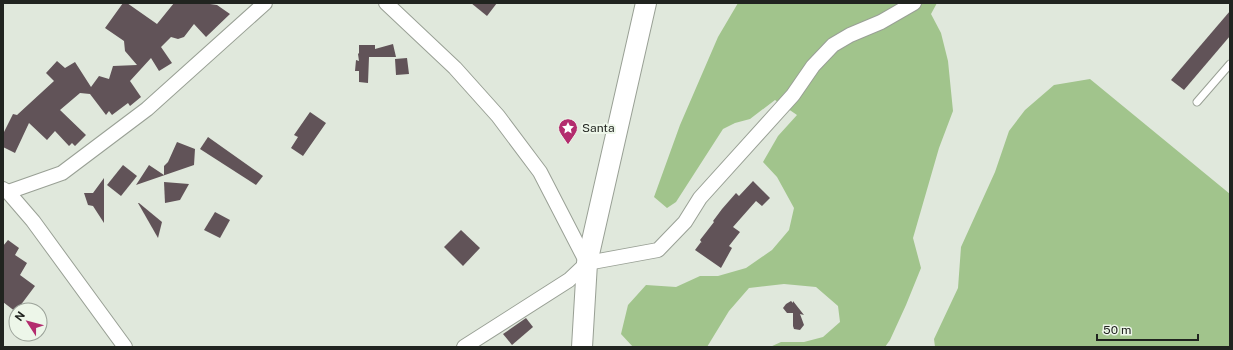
<svg xmlns="http://www.w3.org/2000/svg" width="1233" height="350" font-family="'Public Sans',sans-serif">
<style>
.green{fill:#a1c48c}
.building{fill:#615358}
.lines{fill:none;stroke-linecap:round;stroke-linejoin:round}
.service-casing{stroke:#99a095;stroke-width:9}
.minor-casing{stroke:#99a095;stroke-width:16}
.secondary-casing{stroke:#99a095;stroke-width:22}
.service{stroke:#fff;stroke-width:7}
.minor{stroke:#fff;stroke-width:14}
.secondary{stroke:#fff;stroke-width:20}
.labels{text-anchor:middle;stroke-width:4;stroke-linejoin:round;paint-order:stroke}
.poi-label{font-size:12px;fill:#212420;stroke:#edf6e9;text-anchor:start}
</style>
<rect width="100%" height="100%" fill="#e0e8dc"/>
<!-- green -->
<g class="green">
<polygon points="738,3 937,3 931,14 941,33 948,61 953,111 939,148 913,238 921,268 906,305 890,340 885,347 770,347 781,342 804,342 823,337 840,322 838,306 816,287 784,284 749,288 729,311 707,347 633,347 621,334 628,305 646,285 676,287 700,276 718,276 746,268 772,250 789,230 794,208 777,177 763,162 778,136 797,115 775,100 750,119 735,123 723,129 676,202 667,208 654,197 680,125 718,37"/>
<polygon points="1090,79 1230,194 1230,347 935,347 934,339 958,288 961,247 995,172 1009,131 1025,110 1054,85"/>
</g>
<!-- building -->
<g class="building">
<polygon points="123,3 127,3 157,24 174,3 203,3 217,5 230,14 206,37 194,24 184,37 178,39 171,37 161,47 172,63 159,71 151,58 130,81 141,97 130,106 128,103 112,115 109,111 106,115 90,94 80,93 60,110 86,135 75,146 72,143 69,146 55,131 47,140 29,123 15,153 3,147 3,134 13,114 17,115 54,81 46,73 57,61 65,68 75,62 91,87 99,76 109,79 113,66 137,65 125,51 124,41 105,28"/>
<polygon points="471,3 497,3 487,16"/>
<polygon points="1230,11 1230,36 1184,90 1171,80"/>
<polygon points="393,44 396,57 369,57 368,83 359,82 359,71 355,71 356,60 359,61 358,54 359,53 359,45 375,45 375,49"/>
<polygon points="407,58 409,74 396,75 395,59"/>
<polygon points="310,112 326,123 303,156 291,148 298,137 294,135"/>
<polygon points="208,137 263,176 256,185 200,149"/>
<polygon points="177,142 195,149 194,165 136,185 149,165 164,175 164,166 168,162"/>
<polygon points="123,165 137,176 121,196 107,185"/>
<polygon points="104,178 104,223 93,206 88,205 84,193 93,193"/>
<polygon points="753,181 770,198 762,206 756,201 733,227 740,232 729,246 732,248 721,268 695,250 701,242 702,243 700,240 714,222 713,221 722,209 736,193 739,196"/>
<polygon points="164,182 189,184 180,200 165,203"/>
<polygon points="138,203 139,203 162,222 158,238"/>
<polygon points="215,212 230,220 220,238 204,230"/>
<polygon points="461,230 480,248 463,266 444,247"/>
<polygon points="8,240 19,248 15,255 27,263 20,275 35,286 17,310 16,310 16,312 3,302 3,246"/>
<polygon points="791,301 793,303 793,301 804,315 800,314 804,325 800,330 794,329 793,326 793,313 787,313 783,308 786,304"/>
<polygon points="526,318 533,327 512,345 503,334"/>
</g>
<g class="lines">
<defs>
<polyline id="service" points="1197,102 1230,64"/>
<g id="minor">
<polyline points="386,3 455,68 498,116 540,172 587,263"/>
<polyline points="3,189 8,192 33,221 125,347"/>
<polyline points="8,192 62,173 147,109 265,3"/>
<polyline points="464,347 569,280 587,263 658,250 685,222 700,198 793,95 813,66 833,45 850,35 881,22 914,3"/>
</g>
<polyline id="secondary" points="582,347 587,263 646,3"/>
</defs>
<!-- service casing -->
<use href="#service" class="service-casing"/>
<!-- minor casing -->
<use href="#minor" class="minor-casing"/>
<!-- secondary casing -->
<use href="#secondary" class="secondary-casing"/>
<!-- service -->
<use href="#service" class="service"/>
<!-- minor -->
<use href="#minor" class="minor"/>
<!-- secondary -->
<use href="#secondary" class="secondary"/>
</g>
<!-- icons -->
<defs>
<symbol id="sight-pin" viewBox="-11 -11 22 30"><path d="M0 17L-7.5 6A9.5 9.5 0 1 1 7.5 6Z" fill="#b32c6e" stroke="#edf6e9"/><path d="M0-6L1.8-2.2L6-1.7L2.9 1.2L3.7 5.4L0 3.3L-3.7 5.4L-2.9 1.2L-6-1.7L-1.8-2.2Z" fill="#fff"/></symbol>
</defs>
<g fill-rule="evenodd">
<use href="#sight-pin" x="557" y="117" width="22" height="30"/>
</g>
<g class="labels">
<!-- poi labels -->
<g class="poi-label">
<text x="582" y="132">Santa</text>
</g>
</g>
<!-- border -->
<rect width="1233" height="350" fill="none" stroke="#212420" stroke-width="8"/>
<!-- north arrow -->
<g transform="translate(28 322) rotate(306)"><circle r="19" fill="#edf6e9" stroke="#9ba299"/>
<path d="M0-3L7 15L0 10L-7 15Z" fill="#b32c6e"/>
<text y="-6" font-size="11" font-weight="bold" text-anchor="middle" fill="#212420">N</text>
</g>
<!-- scale -->
<path d="M1097 334v6h101v-6" fill="none" stroke="#212420" stroke-width="2"/>
<text x="1103" y="334" font-size="12" fill="#212420" stroke="#edf6e9" stroke-width="3" paint-order="stroke">50 m</text>
</svg>
